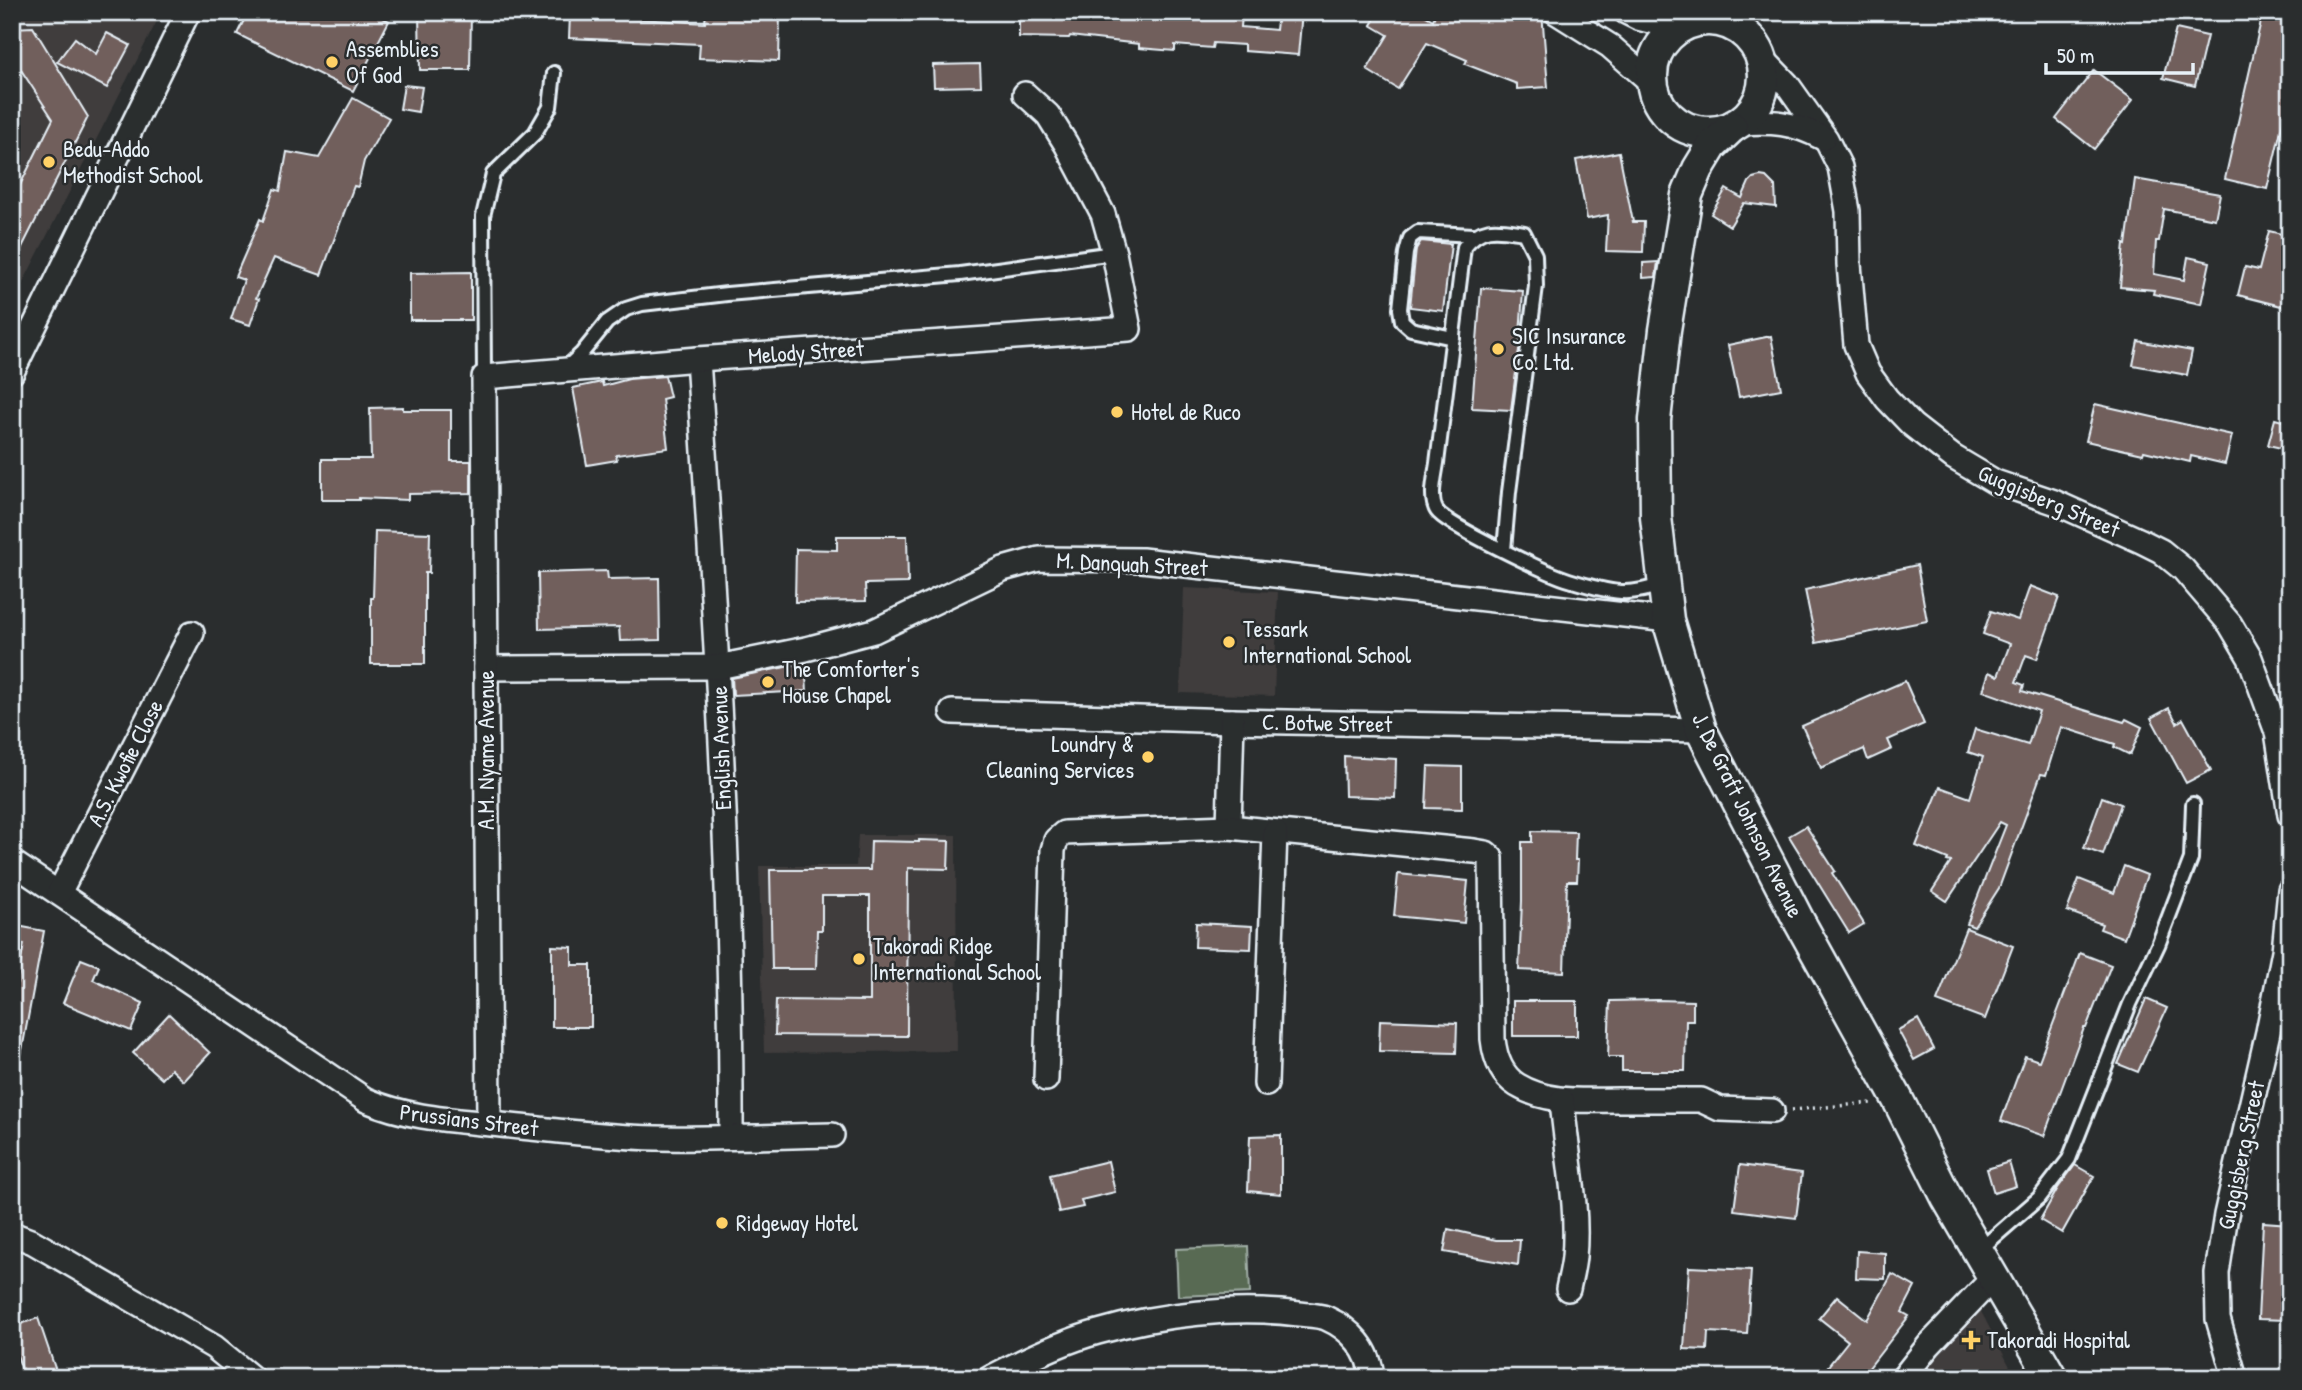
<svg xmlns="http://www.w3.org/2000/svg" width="2302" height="1390" font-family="'Patrick Hand',sans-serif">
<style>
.built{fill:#3f3c3c}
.green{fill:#596a53;stroke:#a0aea6;stroke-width:2}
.building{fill:#715e5c;stroke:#e8f1f8;stroke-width:2}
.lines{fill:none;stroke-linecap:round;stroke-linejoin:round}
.service-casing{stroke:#e8f1f8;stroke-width:18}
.minor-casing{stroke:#e8f1f8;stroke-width:28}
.tertiary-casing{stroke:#e8f1f8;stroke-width:35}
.path{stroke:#e8f1f8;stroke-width:3.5;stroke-dasharray:2 5;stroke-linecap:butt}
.service{stroke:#2a2d2e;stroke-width:12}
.minor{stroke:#2a2d2e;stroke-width:23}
.tertiary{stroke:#2a2d2e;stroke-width:30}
.poi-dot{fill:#ffd166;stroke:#2a2d2e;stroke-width:2.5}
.labels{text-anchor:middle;stroke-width:5;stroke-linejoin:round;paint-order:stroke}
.poi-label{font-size:23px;fill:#e8f1f8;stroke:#2a2d2e;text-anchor:start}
.street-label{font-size:23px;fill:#e8f1f8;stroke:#2a2d2e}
</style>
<rect width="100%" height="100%" fill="#2a2d2e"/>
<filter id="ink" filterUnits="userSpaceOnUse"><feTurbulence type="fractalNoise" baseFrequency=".0143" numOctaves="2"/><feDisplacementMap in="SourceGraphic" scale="14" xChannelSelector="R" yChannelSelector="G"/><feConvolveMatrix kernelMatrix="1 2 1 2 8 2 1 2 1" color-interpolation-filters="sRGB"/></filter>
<g filter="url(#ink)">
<!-- built -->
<g class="built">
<polygon points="12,12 149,12 158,19 12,304"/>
<polygon points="1184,588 1278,592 1274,696 1180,693"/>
<polygon points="858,835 956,835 957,1051 764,1053 759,866 856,866"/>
<polygon points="1976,1302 2016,1378 1917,1378"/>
</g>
<!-- green -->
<polygon class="green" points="1248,1246 1250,1293 1178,1296 1176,1249"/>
<!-- building -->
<g class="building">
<polygon points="248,12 371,12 389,21 353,91 237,34"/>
<polygon points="419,12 471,12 470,70 420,70"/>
<polygon points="706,12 780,12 779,61 699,58 700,44 569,38 570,15 705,23"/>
<polygon points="1019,12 1085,12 1140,19 1141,12 1196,15 1196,12 1215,12 1242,15 1241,27 1276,30 1278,12 1302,12 1298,55 1244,51 1244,45 1213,43 1212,48 1175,45 1175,51 1139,48 1139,44 1070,36 1069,38 1019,37"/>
<polygon points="1379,12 1419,12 1433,20 1436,12 1542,12 1548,87 1517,89 1517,84 1465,64 1467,60 1427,43 1398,89 1367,70 1388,35 1371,25"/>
<polygon points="2263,12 2290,14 2290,92 2267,189 2225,179"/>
<polygon points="33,27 88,117 12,267 12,201 53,119 12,56 12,28"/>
<polygon points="2176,29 2207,36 2195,86 2163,78"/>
<polygon points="107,33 130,45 107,88 57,62 75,38 96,54"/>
<polygon points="980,64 981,86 934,87 933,65"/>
<polygon points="2094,70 2133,100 2094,149 2056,119"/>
<polygon points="404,85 422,87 418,112 400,109"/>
<polygon points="353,98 389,118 364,161 358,187 354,186 321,275 274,258 256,298 259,299 250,325 231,319 244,280 235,277 260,219 263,221 274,189 280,191 287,152 319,158"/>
<polygon points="1619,152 1633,222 1644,222 1643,252 1606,251 1608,215 1587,219 1576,160"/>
<polygon points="1760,176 1766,177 1775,186 1776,207 1744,203 1730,226 1711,214 1726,189 1742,198 1749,182 1753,178"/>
<polygon points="2135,179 2220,194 2215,219 2164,209 2159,241 2156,241 2154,274 2184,280 2188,257 2210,262 2201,304 2153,294 2154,290 2120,287 2124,244 2126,245"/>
<polygon points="2269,231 2290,236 2290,289 2285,307 2238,295 2245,267 2259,270"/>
<polygon points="1421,241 1451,244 1443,311 1410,307 1416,249"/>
<polygon points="1658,262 1656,277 1643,278 1643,263"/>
<polygon points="471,272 471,320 410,320 410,273"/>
<polygon points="1481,288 1523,291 1519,350 1511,410 1472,408"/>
<polygon points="1771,336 1781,389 1739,397 1728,345"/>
<polygon points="2138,341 2192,351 2187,375 2133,365"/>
<polygon points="665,376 670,397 662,399 668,448 616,455 617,460 587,465 573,388 602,382 603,386 629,379"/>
<polygon points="2095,404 2232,435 2225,464 2191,456 2190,462 2144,451 2143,454 2086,441"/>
<polygon points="403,407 403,410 451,410 451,461 471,461 471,493 408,494 408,500 359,498 359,500 322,500 322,459 371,459 370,408"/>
<polygon points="2275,419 2290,423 2290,450 2268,445"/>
<polygon points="375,531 430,533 429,573 425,573 425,664 371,664 371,598 373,598"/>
<polygon points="837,536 907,536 908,583 865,584 866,601 795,602 796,549 837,550"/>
<polygon points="1917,565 1927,621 1816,643 1805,590"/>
<polygon points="607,571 608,579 659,578 660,640 620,641 619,627 539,629 538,573"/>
<polygon points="2030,586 2059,597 2037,659 2026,655 2016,682 2024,685 2022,691 2124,722 2126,719 2142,727 2130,755 2114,747 2115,744 2061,727 2046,775 2041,774 1999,888 1974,927 1967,924 2006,825 2000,822 1947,901 1932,891 1951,862 1947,861 1948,859 1916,846 1940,787 1970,798 1983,757 1968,752 1975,729 2028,745 2039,711 1983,691 1989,672 1998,676 2010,644 1983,634 1991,611 2018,620"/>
<polygon points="805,663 807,691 733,695 732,678"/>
<polygon points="1905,681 1924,724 1888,740 1892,749 1868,760 1864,749 1821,768 1802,726"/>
<polygon points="2169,708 2177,723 2183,719 2211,770 2186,783 2151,718"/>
<polygon points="1344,756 1396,759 1395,798 1345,796"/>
<polygon points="1428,766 1462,767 1462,809 1426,808"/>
<polygon points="2102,797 2121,804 2103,855 2084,848"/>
<polygon points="1806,826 1835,871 1832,873 1864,924 1849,933 1789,836"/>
<polygon points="1532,831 1576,832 1575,860 1578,860 1577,881 1567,881 1564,972 1519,970 1522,901 1522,842 1532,842"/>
<polygon points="919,840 949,841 948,869 908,868 907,1036 775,1035 776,1000 870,1001 870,896 822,896 822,930 817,930 816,969 772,969 770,870 870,870 871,841 919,842"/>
<polygon points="2124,866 2147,875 2124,938 2100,929 2102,924 2067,911 2079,879 2114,893"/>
<polygon points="1398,874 1468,881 1464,923 1394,916"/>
<polygon points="1196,923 1252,926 1251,949 1195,947"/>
<polygon points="12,925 44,931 20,1061 12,1060 12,982 17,983 24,944 12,942"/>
<polygon points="1966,928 2013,946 1985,1019 1937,1001"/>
<polygon points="552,946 572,947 572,965 591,965 591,1027 552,1027"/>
<polygon points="2080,953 2111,965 2086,1028 2084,1028 2044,1136 2001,1121 2025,1056 2039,1061"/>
<polygon points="81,959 99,966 93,980 143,1003 131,1031 63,1003"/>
<polygon points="2146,999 2167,1008 2138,1072 2118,1064"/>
<polygon points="1657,1000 1693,1001 1693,1020 1686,1020 1685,1071 1622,1071 1622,1057 1608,1057 1610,1001"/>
<rect x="1513" y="1001" width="64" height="35"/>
<polygon points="169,1014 210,1053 184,1081 171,1069 162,1079 133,1053"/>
<polygon points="1918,1019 1934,1049 1914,1060 1898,1030"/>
<polygon points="1380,1020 1457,1023 1456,1053 1379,1051"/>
<polygon points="1281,1135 1281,1194 1248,1191 1250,1136"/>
<polygon points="1108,1161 1115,1192 1081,1200 1083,1207 1059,1212 1050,1175"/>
<polygon points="2009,1162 2016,1186 1994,1193 1987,1169"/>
<polygon points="1740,1165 1802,1173 1796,1218 1734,1210"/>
<polygon points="2075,1165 2094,1176 2062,1233 2040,1220 2058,1188"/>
<polygon points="2263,1222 2290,1224 2286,1320 2258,1319"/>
<polygon points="1448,1229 1496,1240 1520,1240 1518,1265 1444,1252"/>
<polygon points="1857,1251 1885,1253 1885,1279 1856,1278"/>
<polygon points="1689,1267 1751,1270 1747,1334 1708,1332 1707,1350 1684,1349"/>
<polygon points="1892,1274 1915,1287 1902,1312 1909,1316 1861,1378 1836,1378 1825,1370 1848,1341 1819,1318 1837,1296 1867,1320"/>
<polygon points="38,1318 57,1374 45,1378 25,1378 12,1341 12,1327"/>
</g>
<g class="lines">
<defs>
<g id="service">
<polyline points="1453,338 1411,329 1402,321 1400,309 1406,253 1410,238 1418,232 1473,235"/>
<polyline points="565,369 582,353 607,322 626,309 642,304 727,294 960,274 1114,253"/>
<polyline points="484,377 483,216 493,174 535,133 550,107 554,73"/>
<path d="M1504 550 1509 492 1536 286 1535 255 1524 233C1498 229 1482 224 1464 247L1437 463C1435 477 1429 499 1437 511 1446 525 1549 574 1569 580 1585 585 1605 591 1621 592 1636 593 1649 589 1663 584"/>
<polyline points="1977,1252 2039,1198 2069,1159 2130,1004 2158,945 2191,859 2193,804"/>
</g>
<g id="minor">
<polyline points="1556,12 1610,46 1651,82"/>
<polyline points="1626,12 1638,18 1679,28"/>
<polyline points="1761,57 1787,84 1826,139 1840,167 1848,211 1849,264 1856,345 1868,373 1887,399 1912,425 1953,457 1995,482 2054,502 2141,541 2161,551 2183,569 2230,624 2250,658 2277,732 2290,815"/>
<path d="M1739 123C1773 121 1792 122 1823 138"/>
<path d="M698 359C715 618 732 878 731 1137"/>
<polyline points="12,372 188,12"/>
<polyline points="486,668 718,667 806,649 874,631 1003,569 1039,559 1142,560 1668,620"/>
<polyline points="952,712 1232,721 1701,730"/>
<polyline points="1229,827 1232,721"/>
<path d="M12 862 366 1100C411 1119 453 1120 501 1125 553 1130 604 1137 656 1138 714 1139 774 1136 832 1135"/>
<polyline points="59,893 192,633"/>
<path d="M1046 1079 1053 850 1056 840 1064 833 1229 827 1474 851 1486 853 1491 858 1493 1039C1495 1057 1501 1075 1517 1085 1548 1104 1584 1100 1618 1100 1646 1100 1673 1100 1701 1100L1720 1109 1772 1111"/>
<polyline points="1266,1084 1275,832"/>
<path d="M1562 1100C1566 1152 1579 1205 1574 1257 1573 1268 1570 1279 1568 1289"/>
<polyline points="489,1123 484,377 698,359 1129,329 1114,253 1103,214 1066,144 1048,115 1025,94"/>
<polyline points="12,1234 33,1242 214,1347 252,1378"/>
<path d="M990 1378C1024 1360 1061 1342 1098 1332 1160 1314 1235 1306 1299 1314 1307 1315 1318 1315 1326 1318 1351 1329 1370 1350 1372 1378"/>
<polyline points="1903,1378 1929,1345 1993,1278"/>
<polyline points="2235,1378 2218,1319 2217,1273 2226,1215 2268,1032 2284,951 2290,890"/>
</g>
<g id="tertiary">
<circle cx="1708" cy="76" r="56"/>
<polyline points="1732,127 1712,146 1698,169 1687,195 1665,330 1655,420 1656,517 1668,620 1701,730 1799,921 1898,1100 1947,1198 2052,1378"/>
</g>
</defs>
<!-- service casing -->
<use href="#service" class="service-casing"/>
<!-- minor casing -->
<use href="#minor" class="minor-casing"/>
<!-- tertiary casing -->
<use href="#tertiary" class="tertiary-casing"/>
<!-- path -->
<polyline class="path" points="1792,1110 1871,1103"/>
<!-- service -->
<use href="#service" class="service"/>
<!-- minor -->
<use href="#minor" class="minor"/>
<!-- tertiary -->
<use href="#tertiary" class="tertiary"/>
</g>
</g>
<!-- markers -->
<g class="poi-dot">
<circle cx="332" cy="62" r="7"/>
<circle cx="49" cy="162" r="7"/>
<circle cx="1498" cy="349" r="7"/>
<circle cx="1117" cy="412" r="7"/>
<circle cx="1229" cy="642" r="7"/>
<circle cx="768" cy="682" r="7"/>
<circle cx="1148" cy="757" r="7"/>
<circle cx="859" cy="959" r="7"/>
<circle cx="722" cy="1223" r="7"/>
<path d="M1967.5 1329.5h7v7h7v7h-7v7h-7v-7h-7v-7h7z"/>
</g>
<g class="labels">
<!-- poi labels -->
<g class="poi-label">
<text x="346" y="57">Assemblies<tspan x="346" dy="26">Of God</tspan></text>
<text x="63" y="157">Bedu-Addo<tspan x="63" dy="26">Methodist School</tspan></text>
<text x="1512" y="344">SIC Insurance<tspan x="1512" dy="26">Co. Ltd.</tspan></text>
<text x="1131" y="420">Hotel de Ruco</text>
<text x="1243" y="637">Tessark<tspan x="1243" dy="26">International School</tspan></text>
<text x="782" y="677">The Comforter's<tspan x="782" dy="26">House Chapel</tspan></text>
<text x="1134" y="752" text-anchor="end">Loundry &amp;<tspan x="1134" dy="26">Cleaning Services</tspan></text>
<text x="873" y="954">Takoradi Ridge<tspan x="873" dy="26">International School</tspan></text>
<text x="736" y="1231">Ridgeway Hotel</text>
<text x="1987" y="1348">Takoradi Hospital</text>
</g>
<!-- street labels -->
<g class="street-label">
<text transform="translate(806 352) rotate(-4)" y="8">Melody Street</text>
<text transform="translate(2049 501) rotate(23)" y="8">Guggisberg Street</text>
<text transform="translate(1132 564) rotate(3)" y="8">M. Danquah Street</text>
<text transform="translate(1327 723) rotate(1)" y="8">C. Botwe Street</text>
<text transform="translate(721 748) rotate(-92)" y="8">English Avenue</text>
<text transform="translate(486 750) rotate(-90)" y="8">A.M. Nyame Avenue</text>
<text transform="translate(125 763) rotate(-63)" y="8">A.S. Kwofie Close</text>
<text transform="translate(1748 815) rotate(64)" y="8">J. De Graft Johnson Avenue</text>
<text transform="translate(469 1120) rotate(7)" y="8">Prussians Street</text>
<text transform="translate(2241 1155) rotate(-78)" y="8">Guggisberg Street</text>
</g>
</g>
<!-- margin -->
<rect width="2302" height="1390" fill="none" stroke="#2a2d2e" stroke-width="42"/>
<rect x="21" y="21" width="2260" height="1348" fill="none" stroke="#e8f1f8" stroke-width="2.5" filter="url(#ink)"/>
<!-- scale -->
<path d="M2046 63v10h147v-10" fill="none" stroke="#e8f1f8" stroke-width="3.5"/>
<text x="2057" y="63" font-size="21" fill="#e8f1f8" stroke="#2a2d2e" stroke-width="5" paint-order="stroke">50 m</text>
</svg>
